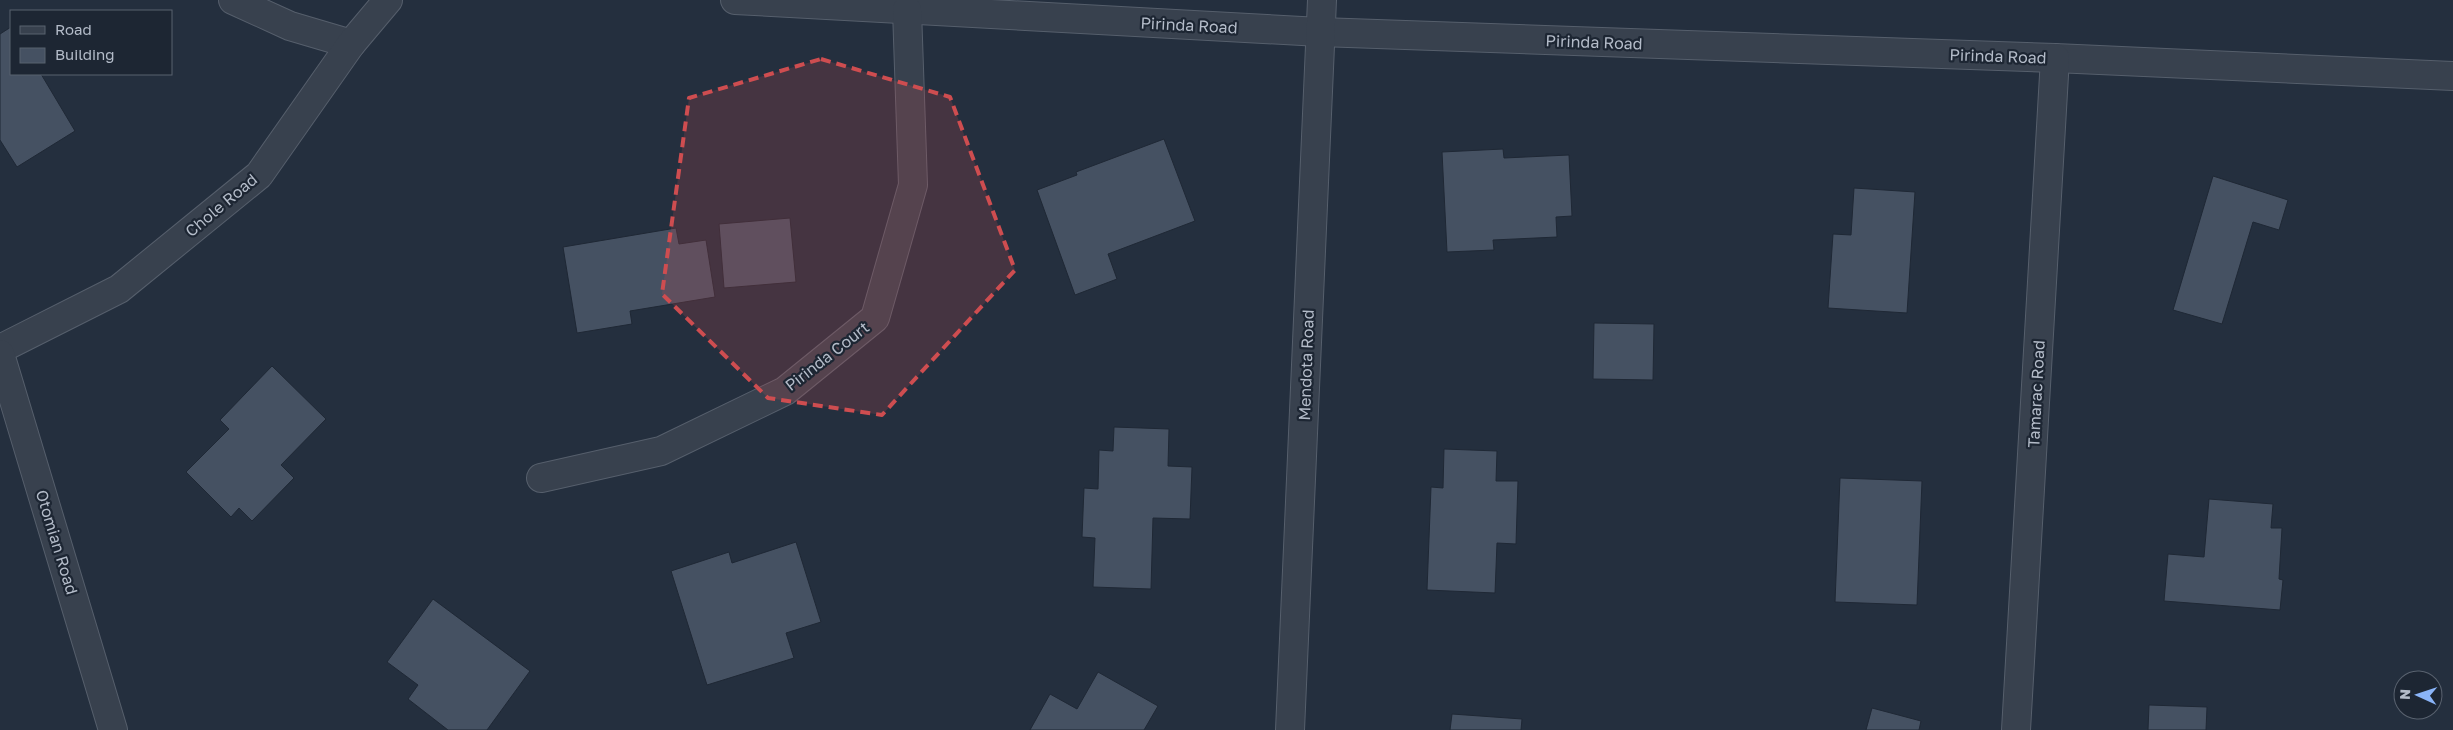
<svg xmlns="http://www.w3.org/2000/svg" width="2453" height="730" font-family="'Golos Text',sans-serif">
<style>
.building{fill:#455162;stroke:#1f2835}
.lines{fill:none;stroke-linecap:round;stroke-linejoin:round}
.minor-casing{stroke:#565f6c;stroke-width:30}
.minor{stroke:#38414e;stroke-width:28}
.marked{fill:#ce4d50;fill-opacity:0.2;stroke:#ce4d50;stroke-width:4;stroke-dasharray:10 6;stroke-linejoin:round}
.labels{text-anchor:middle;stroke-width:4.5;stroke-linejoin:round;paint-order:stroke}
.street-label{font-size:16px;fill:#b4bcc9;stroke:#1d2633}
</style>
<rect width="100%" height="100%" fill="#242f3e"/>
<!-- building -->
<g class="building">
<polygon points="11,27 11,74 41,74 75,131 17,167 0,140 0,34"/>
<polygon points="1164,139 1195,221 1108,254 1117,279 1075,295 1037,190 1077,175 1076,172"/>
<polygon points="1503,149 1504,158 1569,155 1572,216 1556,217 1557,237 1493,240 1494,250 1447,252 1442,152"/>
<polygon points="2213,176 2288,200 2279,230 2253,222 2222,324 2173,310"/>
<polygon points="1854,188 1915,192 1907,313 1828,308 1833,234 1851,235"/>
<polygon points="790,218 796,282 724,288 719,224"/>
<polygon points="676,228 679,244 706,240 715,297 630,311 632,324 577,333 563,247"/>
<polygon points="1594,323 1654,324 1653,380 1593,379"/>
<polygon points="272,366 326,419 281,465 294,478 252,521 239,508 231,517 186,472 229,429 220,420"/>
<polygon points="1114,427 1169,429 1168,466 1192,467 1190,519 1153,518 1151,589 1093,587 1095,538 1082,537 1084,488 1098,489 1099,450 1113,451"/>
<polygon points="1444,449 1497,451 1496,481 1518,481 1516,544 1497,543 1495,593 1427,590 1431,487 1443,488"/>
<polygon points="1840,478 1922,481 1917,605 1835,602"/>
<polygon points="2209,499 2273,504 2271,528 2282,528 2279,579 2283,580 2280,610 2164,601 2168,554 2204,557"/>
<polygon points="796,542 821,622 786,633 794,658 707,685 671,571 729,552 732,563"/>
<polygon points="433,599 530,671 487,730 448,730 408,699 418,685 387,662"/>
<polygon points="1098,672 1158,706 1144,730 1030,730 1050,694 1077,709"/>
<polygon points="2149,705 2207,707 2206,730 2148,730"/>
<polygon points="1872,708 1921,721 1919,730 1866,730"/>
<polygon points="1452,714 1522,719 1521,730 1450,730"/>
</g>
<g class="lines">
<defs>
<g id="minor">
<polyline points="233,0 290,26 351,44"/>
<polyline points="735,0 1320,32 2055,58 2453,76"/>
<polyline points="0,349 119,289 259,175 351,44 388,0"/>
<polyline points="0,354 113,730"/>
<polyline points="541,478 661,451 785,391 875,318 913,185 907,10"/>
<polyline points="1290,730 1322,0"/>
<polyline points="2016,730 2055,58"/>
</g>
</defs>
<!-- minor casing -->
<use href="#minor" class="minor-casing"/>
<!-- minor -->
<use href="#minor" class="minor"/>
</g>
<!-- marked area -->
<path class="marked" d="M821 59 950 97 1015 270 882 415 768 398 662 294 689 98Z"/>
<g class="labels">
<!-- street labels -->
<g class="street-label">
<text transform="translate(1189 25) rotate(3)" y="6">Pirinda Road</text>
<text transform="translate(1594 42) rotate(2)" y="6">Pirinda Road</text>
<text transform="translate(1998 56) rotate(2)" y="6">Pirinda Road</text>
<text transform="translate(221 205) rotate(-40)" y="6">Chole Road</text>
<text transform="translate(827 356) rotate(-38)" y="6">Pirinda Court</text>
<text transform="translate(1306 365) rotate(-88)" y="6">Mendota Road</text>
<text transform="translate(2036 394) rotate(-87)" y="6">Tamarac Road</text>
<text transform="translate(57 542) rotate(73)" y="6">Otomian Road</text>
</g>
</g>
<!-- legend -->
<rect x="10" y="10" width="162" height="65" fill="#1d2633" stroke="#59626f"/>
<rect x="20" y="26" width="25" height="8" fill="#38414e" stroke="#59626f"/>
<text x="55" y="35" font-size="15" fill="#b4bcc9">Road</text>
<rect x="20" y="48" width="25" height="15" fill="#455162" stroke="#59626f"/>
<text x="55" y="60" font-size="15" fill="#b4bcc9">Building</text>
<!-- north arrow -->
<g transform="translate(2418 695) rotate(273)"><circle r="24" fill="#1d2633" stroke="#59626f"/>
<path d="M0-4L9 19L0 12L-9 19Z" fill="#8ab4f8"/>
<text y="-8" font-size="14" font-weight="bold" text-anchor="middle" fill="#b4bcc9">N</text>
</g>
</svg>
